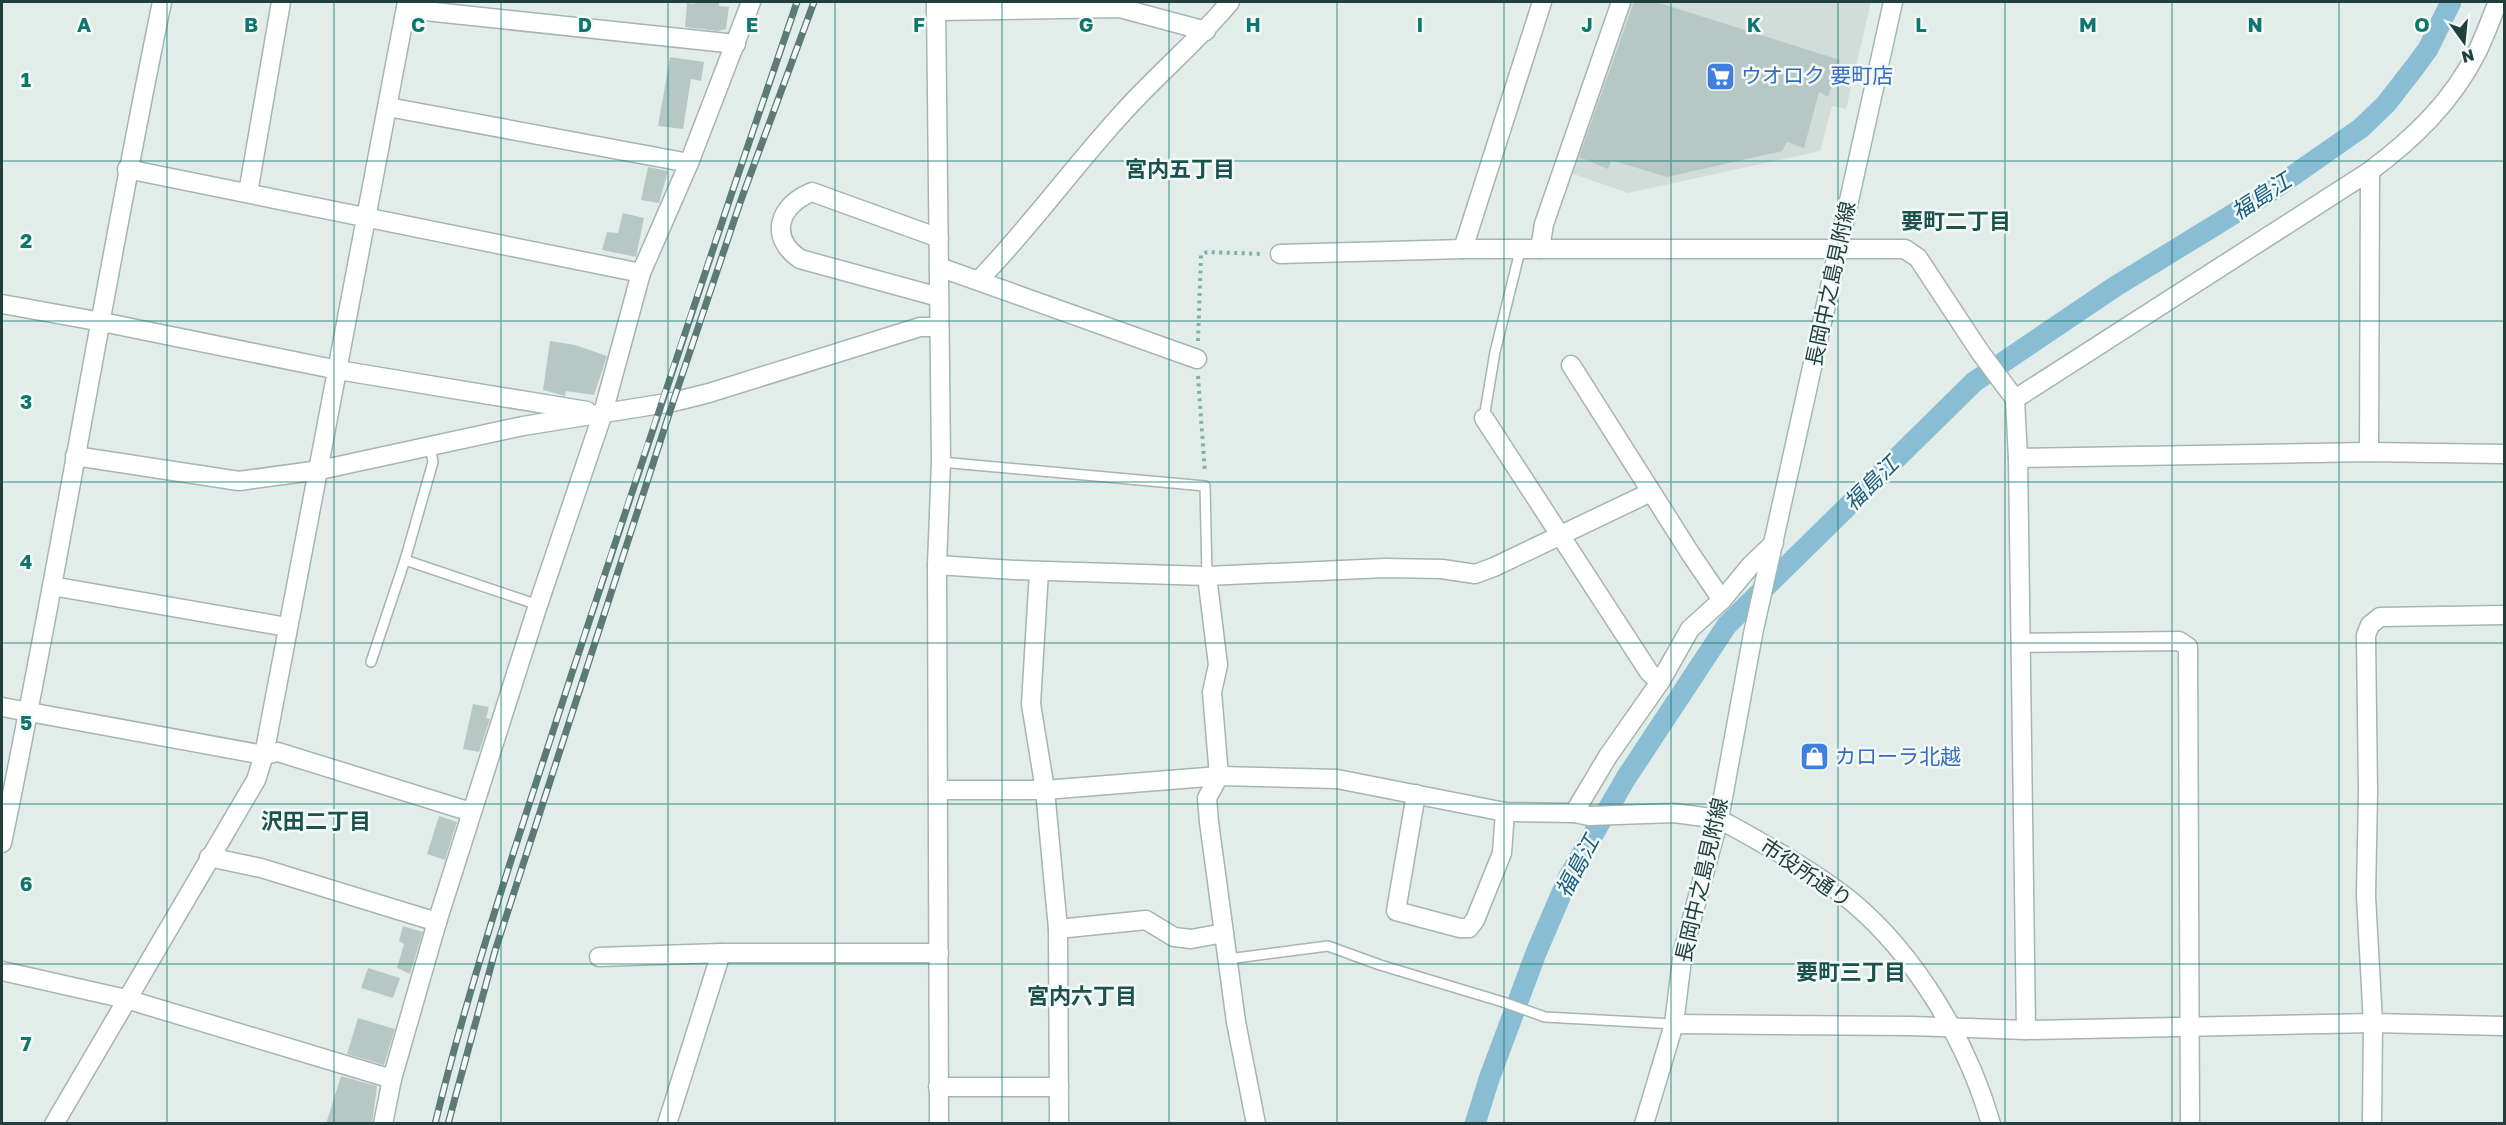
<svg xmlns="http://www.w3.org/2000/svg" width="2506" height="1125" font-family="'Golos Text','Noto Sans JP',sans-serif">
<style>
.built{fill:#d0ddd9}
.lines{fill:none;stroke-linecap:round;stroke-linejoin:round}
.canal{stroke:#88bdd4;stroke-width:21}
.building{fill:#b7c8c4}
.service-casing{stroke:#a4b5b2;stroke-width:12}
.minor-casing{stroke:#a4b5b2;stroke-width:21}
.tertiary-casing{stroke:#a4b5b2;stroke-width:21}
.secondary-casing{stroke:#a0b9b4;stroke-width:21}
.path{stroke:#81b2aa;stroke-width:4;stroke-dasharray:3 4.5;stroke-linecap:butt}
.service{stroke:#fff;stroke-width:9}
.minor{stroke:#fff;stroke-width:18}
.tertiary{stroke:#fff;stroke-width:18}
.secondary{stroke:#fff;stroke-width:18}
.rail-casing{stroke:#5c7b77;stroke-width:7}
.rail{stroke:#f3f9f7;stroke-width:4.5;stroke-dasharray:14;stroke-linecap:butt}
.grid{fill:none;stroke:#0f766e;stroke-width:1.5;stroke-opacity:0.55}
.labels{text-anchor:middle;stroke-width:5;stroke-linejoin:round;paint-order:stroke}
.shop-label{font-size:21px;fill:#366cbe;stroke:#f3f9f7;text-anchor:start}
.street-label{font-size:21px;fill:#213f3c;stroke:#f3f9f7}
.neighbourhood-label{font-size:22px;font-weight:bold;fill:#1c524e;stroke:#f3f9f7}
.water-label{font-size:22px;font-style:italic;fill:#185d7e;stroke:#f3f9f7}
.grid-label{font-size:20px;text-anchor:middle;font-weight:bold;fill:#0f766e;stroke:#f3f9f7;stroke-width:5;stroke-linejoin:round;paint-order:stroke}
</style>
<rect width="100%" height="100%" fill="#e2edea"/>
<!-- built -->
<polygon class="built" points="1627,2 1871,2 1846,109 1832,106 1820,151 1628,193 1568,172"/>
<g class="lines">
<!-- canal -->
<polyline class="canal" points="1475,1124 1489,1079 1536,953 1569,876 1626,778 1727,625 1974,382 2116,286 2271,191 2361,128 2386,104 2414,68 2428,49 2451,2"/>
</g>
<!-- building -->
<g class="building">
<polygon points="695,2 719,2 719,6 729,7 726,29 718,31 685,27 687,3 694,4"/>
<polygon points="1634,2 1656,2 1840,60 1828,97 1819,92 1804,148 1787,142 1782,151 1667,177 1611,160 1608,169 1579,157"/>
<polygon points="670,57 704,62 701,81 691,79 683,129 658,126"/>
<polygon points="648,167 668,171 659,203 641,200"/>
<polygon points="623,213 644,218 636,257 602,250 607,232 618,233"/>
<polygon points="550,341 575,345 607,356 594,395 566,391 565,396 543,390"/>
<polygon points="473,704 489,707 486,718 490,719 479,752 463,749"/>
<polygon points="439,816 457,822 445,860 427,854"/>
<polygon points="403,926 423,932 410,974 397,968 404,944 399,941"/>
<polygon points="368,968 400,978 393,998 361,988"/>
<polygon points="358,1018 395,1029 384,1065 347,1054"/>
<polygon points="341,1076 377,1086 372,1124 326,1124"/>
</g>
<g class="lines">
<defs>
<g id="service">
<polyline points="1484,418 1495,352 1520,251"/>
<polyline points="941,462 1205,486 1207,576"/>
<polyline points="405,560 538,605"/>
<polyline points="371,662 405,560 433,462 430,447"/>
<polyline points="1228,959 1328,946 1380,965 1503,1002 1545,1017 1674,1024"/>
</g>
<g id="minor">
<polyline points="406,9 736,44"/>
<polyline points="936,11 1120,8 1206,31"/>
<polyline points="388,107 689,163"/>
<polyline points="127,169 641,273"/>
<polyline points="248,193 281,2"/>
<polyline points="1463,249 1542,2"/>
<polyline points="1540,249 1544,224 1621,2"/>
<polyline points="1280,254 1463,249 1905,249 1918,258 1980,352 2015,399 2018,458 2026,1030"/>
<polyline points="939,267 1197,359"/>
<path d="M979 280C1029 228 1071 170 1119 117 1154 77 1196 43 1230 2"/>
<path d="M939 297 800 259C768 237 779 205 812 192L939 238"/>
<polyline points="2,304 102,322 338,370 587,411"/>
<polyline points="1571,365 1690,553 1722,600"/>
<path d="M2015 399 2370 171C2413 139 2452 102 2477 52 2485 36 2491 18 2498 2"/>
<polyline points="1484,418 1649,672 1660,682"/>
<polyline points="2369,452 2370,171"/>
<polyline points="75,456 239,481 320,470 523,426 673,402 709,393 920,327 938,327"/>
<polyline points="2018,458 2369,452 2504,454"/>
<polyline points="937,565 1014,570 1207,576 1385,568 1442,569 1475,574 1494,567 1651,492"/>
<polyline points="1039,571 1031,704 1045,790 1058,929 1059,1124"/>
<polyline points="1207,576 1218,665 1212,692 1219,776 1207,798 1209,822 1236,1022 1256,1124"/>
<polyline points="52,586 287,627"/>
<polyline points="2021,643 2179,641 2188,647 2190,1124"/>
<polyline points="2,707 264,755 278,752 471,812"/>
<polyline points="938,790 1045,790 1219,776 1337,779 1505,812 1574,813 1589,816 1674,813 1719,819"/>
<polyline points="1416,794 1396,911 1460,928 1469,928 1475,920 1502,853 1505,812"/>
<polyline points="1574,813 1608,756 1660,682 1690,629 1722,600 1751,565 1774,543"/>
<path d="M2 843C60 564 104 281 162 2"/>
<polyline points="209,857 261,868 437,922"/>
<polyline points="1058,929 1146,920 1174,937 1191,939 1224,933"/>
<polyline points="599,957 721,953 939,953"/>
<polyline points="2,971 126,999 392,1079"/>
<polyline points="1674,1024 1911,1026 2026,1030 2373,1023 2504,1026"/>
<polyline points="938,1087 1059,1087"/>
<polyline points="54,1124 256,780 264,755 407,2"/>
<polyline points="383,1124 392,1079 437,922 538,605 603,413 641,273 689,163 751,2"/>
<polyline points="667,1124 721,953"/>
<polyline points="2372,1124 2373,1023 2366,896 2368,792 2366,635 2370,625 2380,617 2504,615"/>
</g>
<g id="tertiary">
<polyline points="936,2 941,462 937,565 939,1124"/>
<path d="M1719 819C1764 844 1811 869 1851 901 1916 955 1968 1043 1991 1124"/>
</g>
<polyline id="secondary" points="1644,1124 1674,1024 1683,951 1719,819 1753,634 1893,2"/>
</defs>
<!-- service casing -->
<use href="#service" class="service-casing"/>
<!-- minor casing -->
<use href="#minor" class="minor-casing"/>
<!-- tertiary casing -->
<use href="#tertiary" class="tertiary-casing"/>
<!-- secondary casing -->
<use href="#secondary" class="secondary-casing"/>
<!-- path -->
<g class="path">
<polyline points="1198,341 1201,255 1207,252 1262,254"/>
<polyline points="1198,376 1205,473"/>
</g>
<!-- service -->
<use href="#service" class="service"/>
<!-- minor -->
<use href="#minor" class="minor"/>
<!-- tertiary -->
<use href="#tertiary" class="tertiary"/>
<!-- secondary -->
<use href="#secondary" class="secondary"/>
<defs>
<g id="rail">
<path d="M435 1124C472 972 523 824 571 676 645 450 720 226 797 2"/>
<polyline points="448,1124 495,951 673,402 741,200 814,2"/>
</g>
</defs>
<!-- rail casing -->
<use href="#rail" class="rail-casing"/>
<!-- rail -->
<use href="#rail" class="rail"/>
</g>
<!-- grid -->
<path class="grid" d="M167 2V1124M334 2V1124M501 2V1124M668 2V1124M835 2V1124M1002 2V1124M1169 2V1124M1337 2V1124M1504 2V1124M1671 2V1124M1838 2V1124M2005 2V1124M2172 2V1124M2339 2V1124M2 161H2504M2 321H2504M2 482H2504M2 643H2504M2 804H2504M2 964H2504"/>
<!-- icons -->
<defs>
<symbol id="supermarket-square" viewBox="-11 -11 22 22"><rect x="-9" y="-9" width="18" height="18" rx="4" fill="#3f7fe0" stroke="#f3f9f7"/><path d="M-6-5.5h2.5l.6 2H6L4.5 2H-2.5L-4.4-4H-6ZM-1.5 3.2a1.3 1.3 0 1 0 .1 0ZM3 3.2a1.3 1.3 0 1 0 .1 0Z" fill="#fff"/></symbol>
<symbol id="shop-square" viewBox="-11 -11 22 22"><rect x="-9" y="-9" width="18" height="18" rx="4" fill="#3f7fe0" stroke="#f3f9f7"/><path d="M-5-2.5h2.3a2.7 3.5 0 0 1 5.4 0H5L5.5 6h-11ZM-1.5-2.5h3a1.5 2.3 0 0 0-3 0Z" fill="#fff"/></symbol>
</defs>
<g fill-rule="evenodd">
<use href="#supermarket-square" x="1704" y="60" width="33" height="33"/>
<use href="#shop-square" x="1798" y="740" width="33" height="33"/>
</g>
<g class="labels">
<!-- shop labels -->
<g class="shop-label">
<text x="1741" y="83">ウオロク 要町店</text>
<text x="1835" y="764">カローラ北越</text>
</g>
<!-- street labels -->
<g class="street-label">
<text transform="translate(1831 284) rotate(-78)" y="7">長岡中之島見附線</text>
<text transform="translate(1806 873) rotate(34)" y="7">市役所通り</text>
<text transform="translate(1702 880) rotate(-77)" y="7">長岡中之島見附線</text>
</g>
<!-- neighbourhood labels -->
<g class="neighbourhood-label">
<text x="1180" y="177">宮内五丁目</text>
<text x="1956" y="229">要町二丁目</text>
<text x="316" y="829">沢田二丁目</text>
<text x="1851" y="980">要町三丁目</text>
<text x="1082" y="1004">宮内六丁目</text>
</g>
<!-- water labels -->
<g class="water-label">
<text transform="translate(2261 196) rotate(-33)" y="8">福島江</text>
<text transform="translate(1871 483) rotate(-45)" y="8">福島江</text>
<text transform="translate(1577 866) rotate(-62)" y="8">福島江</text>
</g>
</g>
<g class="grid-label">
<text x="84" y="32">A</text>
<text x="251" y="32">B</text>
<text x="418" y="32">C</text>
<text x="585" y="32">D</text>
<text x="752" y="32">E</text>
<text x="919" y="32">F</text>
<text x="1086" y="32">G</text>
<text x="1253" y="32">H</text>
<text x="1420" y="32">I</text>
<text x="1587" y="32">J</text>
<text x="1754" y="32">K</text>
<text x="1921" y="32">L</text>
<text x="2088" y="32">M</text>
<text x="2255" y="32">N</text>
<text x="2422" y="32">O</text>
<text x="26" y="87">1</text>
<text x="26" y="248">2</text>
<text x="26" y="409">3</text>
<text x="26" y="569">4</text>
<text x="26" y="730">5</text>
<text x="26" y="891">6</text>
<text x="26" y="1051">7</text>
</g>
<!-- border -->
<rect width="2506" height="1125" fill="none" stroke="#213f3c" stroke-width="6"/>
<!-- north arrow -->
<g transform="translate(2464 42) rotate(165)" stroke="#f3f9f7" stroke-width="4.5" paint-order="stroke">
<path d="M0-4.5L10 22L0 15L-10 22Z" fill="#213f3c"/>
<text y="-9" font-size="16" font-weight="bold" text-anchor="middle" fill="#213f3c">N</text>
</g>
</svg>
